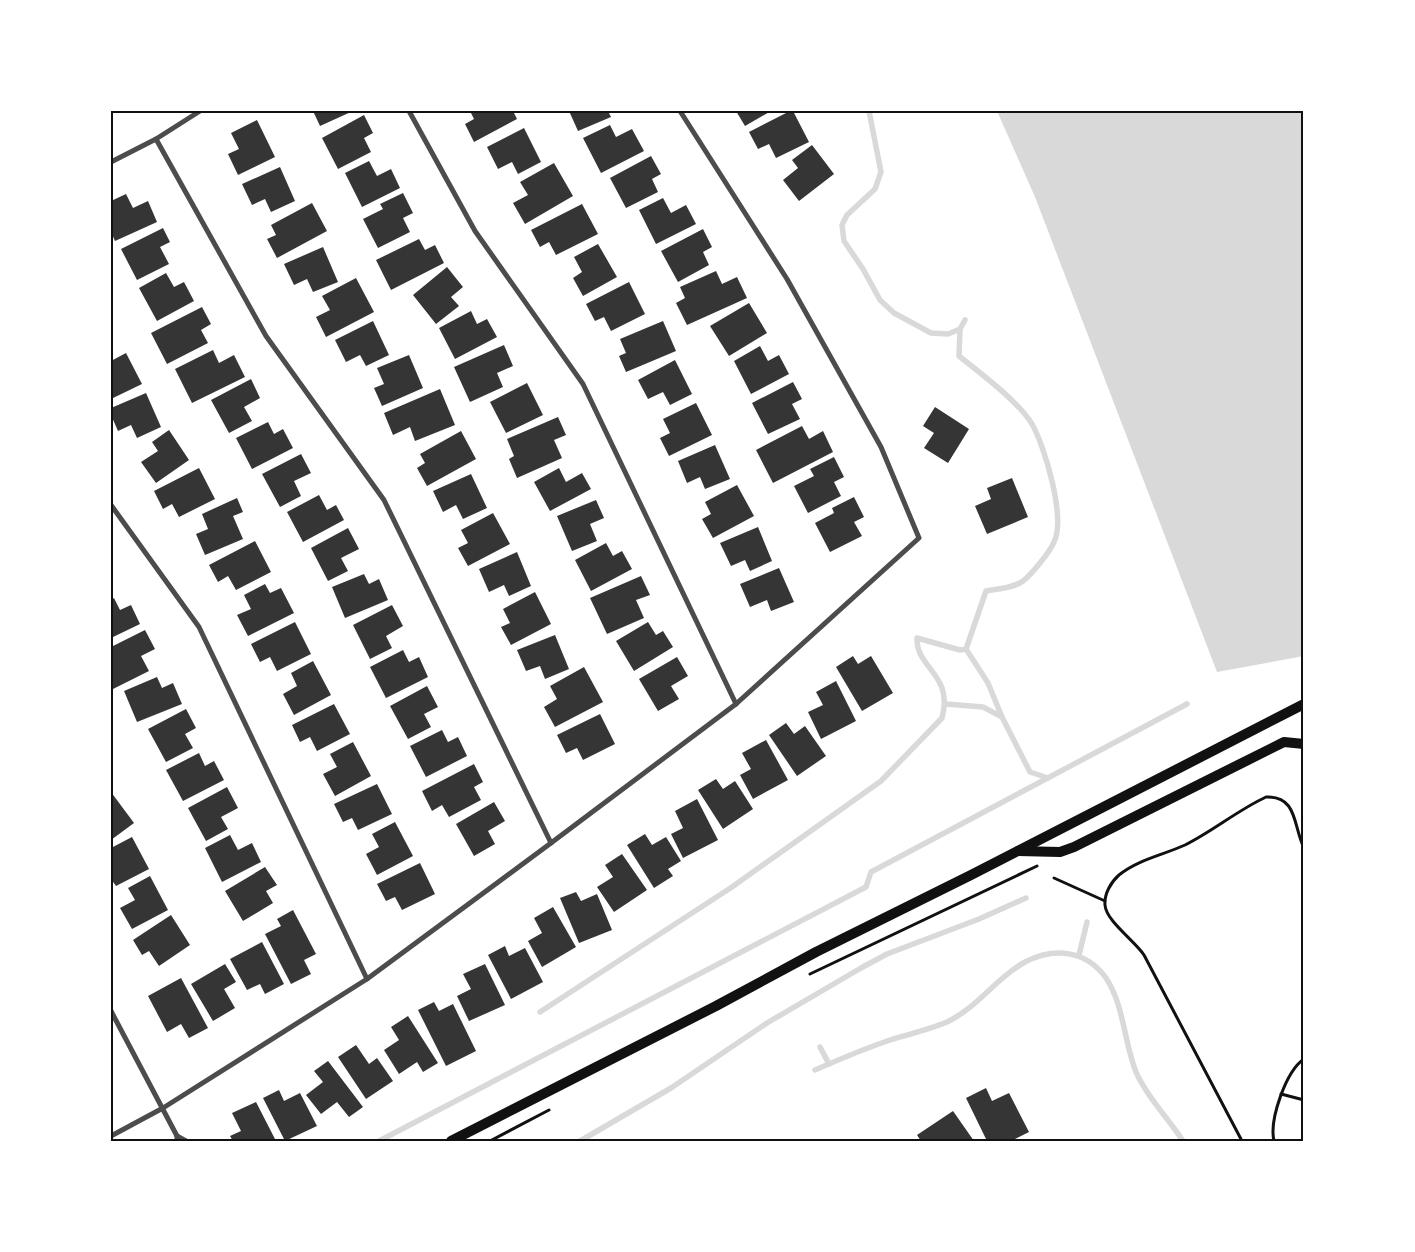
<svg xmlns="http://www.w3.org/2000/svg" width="1415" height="1252" font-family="'Archivo Narrow',sans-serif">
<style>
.water{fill:#d9d9d9}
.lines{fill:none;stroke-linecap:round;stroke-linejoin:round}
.stream{stroke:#d9d9d9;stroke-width:5.5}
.building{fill:#353535}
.path{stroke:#111;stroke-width:3}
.minor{stroke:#4c4c4c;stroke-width:5}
.secondary{stroke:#111;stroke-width:10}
.neatline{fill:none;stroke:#111;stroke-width:2}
</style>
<rect width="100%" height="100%" fill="#fff"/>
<!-- water -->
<polygon class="water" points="997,111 1304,111 1304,656 1217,672 1035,197"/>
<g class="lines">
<!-- stream -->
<g class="stream">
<polyline points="960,329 965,320"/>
<polyline points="966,649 988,683 1002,717"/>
<polyline points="946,704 983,707 1002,717 1030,772 1048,778"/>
<polyline points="1079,955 1087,922"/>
<path d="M540 1012 732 887 881 781 942 718C954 674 916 669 917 638L960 650 966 649 986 591C997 589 1014 588 1023 581 1031 575 1050 552 1054 542 1066 518 1045 447 1032 424 1019 402 979 372 959 356L960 329 948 334 931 333 894 313 880 300 863 269 844 241 842 225 847 215 875 189 881 172 869 111"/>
<polyline points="820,1047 829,1064"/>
<path d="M815 1070C840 1059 866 1048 893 1039 910 1034 930 1029 947 1022 977 1008 997 977 1025 962 1054 947 1086 950 1106 978 1124 1005 1124 1042 1136 1072 1147 1097 1168 1118 1183 1141"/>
<polyline points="379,1141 866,887 871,872 1187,704"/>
<polyline points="580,1141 671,1088 767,1023 861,968 887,954 979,919 1026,898"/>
</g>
</g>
<!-- building -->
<g class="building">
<polygon points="313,111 353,111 320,126"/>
<polygon points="470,111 513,111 517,119 474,142 465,124 474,119"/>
<polygon points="569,111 608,111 611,117 578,131"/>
<polygon points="736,111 771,111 745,126"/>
<polygon points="790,111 793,111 809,142 776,158 769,144 758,149 749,132"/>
<polygon points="364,115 373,133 364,138 371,152 338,169 322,138"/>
<polygon points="257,120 275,157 238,175 228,154 239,149 231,133"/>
<polygon points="610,125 616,137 632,129 644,151 601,173 583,138"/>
<polygon points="524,128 541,162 518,174 512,162 498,169 487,147"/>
<polygon points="812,145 834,174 799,201 783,180 798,168 792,160"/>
<polygon points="651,156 661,174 652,179 658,192 626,208 610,178"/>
<polygon points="369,161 377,176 391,169 400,188 362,207 345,173"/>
<polygon points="554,163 573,196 525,224 513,203 528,195 520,182"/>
<polygon points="280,167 295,201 271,212 265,199 252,205 242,184"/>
<polygon points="403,193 413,213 403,218 410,232 378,248 363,219 383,209 380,204"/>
<polygon points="126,194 133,208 148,201 157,222 115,241 111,232 111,201"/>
<polygon points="663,198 671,213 686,205 696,224 656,244 639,210"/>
<polygon points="312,203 327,231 277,258 267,239 276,235 271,225"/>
<polygon points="582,204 598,234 556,255 549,242 540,247 531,230"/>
<polygon points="163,228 170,242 160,247 169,264 137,280 121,249"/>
<polygon points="703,229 712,247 703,252 709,265 678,282 661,251"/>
<polygon points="419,239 425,250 435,245 444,263 391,290 376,260"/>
<polygon points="598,244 617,277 583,296 573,278 582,272 574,257"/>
<polygon points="323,247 338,282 313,292 307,279 294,285 284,264"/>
<polygon points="447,267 463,287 451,297 459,306 436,324 413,295"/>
<polygon points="716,271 722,284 737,277 747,298 687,325 676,303 685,298 680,287"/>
<polygon points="166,273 174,287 184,282 194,301 157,321 139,288"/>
<polygon points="356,278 374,312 326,337 316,317 330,310 322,296"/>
<polygon points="629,282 645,314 611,331 604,317 595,321 586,304"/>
<polygon points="749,303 767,333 729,356 710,326"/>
<polygon points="202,307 211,324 201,330 208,343 167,364 151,333"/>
<polygon points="471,311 477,324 487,319 497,337 455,359 439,328"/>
<polygon points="373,321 389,355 366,366 360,355 346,362 335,340"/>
<polygon points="663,321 676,351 626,372 619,356 626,353 620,339"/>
<polygon points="504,345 513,366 497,373 503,387 470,402 454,367"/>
<polygon points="760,346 768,361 779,355 789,374 751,394 734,361"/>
<polygon points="213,350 219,363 234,355 245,377 192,403 175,369"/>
<polygon points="126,353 142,384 111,399 111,361"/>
<polygon points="409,355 423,388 382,406 374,388 384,384 377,368"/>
<polygon points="675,360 692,394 670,405 663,392 648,399 638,380"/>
<polygon points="251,379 260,398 244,407 252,421 229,433 211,400"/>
<polygon points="793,382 802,399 792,404 800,419 768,434 752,403"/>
<polygon points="527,383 543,415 506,433 490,402"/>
<polygon points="440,389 455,425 415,441 410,427 393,435 384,413"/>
<polygon points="146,393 161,427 137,438 131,425 118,431 111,415 111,408"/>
<polygon points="696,403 712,435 669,456 660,438 670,433 663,419"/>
<polygon points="935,407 969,429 948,463 924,448 934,433 923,426"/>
<polygon points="558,417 566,435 554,440 562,458 517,478 509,459 514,456 507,439"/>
<polygon points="268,422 274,434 283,429 293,448 252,469 236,438"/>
<polygon points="802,426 809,439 823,431 833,452 773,483 756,450"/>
<polygon points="169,430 189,460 156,483 141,462 158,451 152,442"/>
<polygon points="461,431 476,459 427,486 417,468 425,463 420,454"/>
<polygon points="715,445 730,479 705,489 700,477 687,483 678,461"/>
<polygon points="301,454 311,473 294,481 301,496 280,507 262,474"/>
<polygon points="834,457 844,477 834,482 841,496 808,513 794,486 814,476 810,469"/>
<polygon points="199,468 215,499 179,517 172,504 163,509 154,491"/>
<polygon points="559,468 566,482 582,473 591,489 550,511 534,482"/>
<polygon points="471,474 487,508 463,519 456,505 443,512 433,491"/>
<polygon points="1012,478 1028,517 987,534 975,506 991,499 987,488"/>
<polygon points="737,485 754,516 713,538 702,519 711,514 705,502"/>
<polygon points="319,495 327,510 336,505 344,520 303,542 287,512"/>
<polygon points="854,497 864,517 854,522 862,536 830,552 815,523 834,513 832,508"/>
<polygon points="237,498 243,512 233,516 243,539 205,555 196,534 208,529 202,514"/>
<polygon points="596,500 604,518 590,524 597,541 572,551 557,516"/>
<polygon points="493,513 510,544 468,566 458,548 468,543 461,530"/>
<polygon points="758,527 772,561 750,571 745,560 731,566 720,543"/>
<polygon points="348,528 359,549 341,558 348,571 328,581 311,548"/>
<polygon points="255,541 271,572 236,590 228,576 218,582 209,565"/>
<polygon points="606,543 613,556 622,551 632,569 591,591 575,560"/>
<polygon points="517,552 531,586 509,596 504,585 489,592 479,569"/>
<polygon points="779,568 794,602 771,611 767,600 750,607 740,584"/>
<polygon points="364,574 369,584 379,579 388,600 345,618 332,587"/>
<polygon points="641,576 650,595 636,600 644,618 607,634 590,598"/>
<polygon points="265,584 270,593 281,588 294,613 248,636 237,615 251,609 244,595"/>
<polygon points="535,592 551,624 511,645 501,627 510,623 503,609"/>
<polygon points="114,598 120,610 131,605 140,624 111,638 111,600"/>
<polygon points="392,605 403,626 386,636 392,648 370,659 353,625"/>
<polygon points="295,622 311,654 277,671 270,657 260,662 251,644"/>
<polygon points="648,622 656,635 663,631 673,647 634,671 616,641"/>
<polygon points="145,630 155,649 141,656 149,671 113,689 111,647"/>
<polygon points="555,635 569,669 545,679 540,666 526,671 517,650"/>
<polygon points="403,650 409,662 419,657 428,677 386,698 370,667"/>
<polygon points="853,656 858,664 871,656 893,693 862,711 836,667"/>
<polygon points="677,657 688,676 671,686 679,699 658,711 639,679"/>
<polygon points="313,661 331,695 294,715 283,694 297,686 291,673"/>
<polygon points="584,667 603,702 555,727 544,707 557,699 550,686"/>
<polygon points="157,677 162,688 173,683 182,704 137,722 124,691"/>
<polygon points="836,681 856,721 821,739 808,712 823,705 816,692"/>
<polygon points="427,686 438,707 424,714 431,727 408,739 390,706"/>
<polygon points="334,704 350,734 317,751 310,737 300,742 292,725"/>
<polygon points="186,709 196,728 185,734 193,748 166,762 148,729"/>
<polygon points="600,714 615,744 583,760 577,748 566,753 557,735"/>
<polygon points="786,723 794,734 805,726 826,756 797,776 769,735"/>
<polygon points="442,730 448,742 458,737 467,756 426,777 410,746"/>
<polygon points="766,740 788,780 753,799 740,775 751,769 742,753"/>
<polygon points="353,742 371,776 335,796 323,774 337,767 330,754"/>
<polygon points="199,753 205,766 214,761 224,780 183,801 166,770"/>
<polygon points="474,764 483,782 474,787 481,800 449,817 442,805 432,811 422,791"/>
<polygon points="716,779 723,789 735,781 753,809 723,829 698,790"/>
<polygon points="377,784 392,814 358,830 352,818 343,822 334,804"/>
<polygon points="227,787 238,808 221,817 228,829 206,841 188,808"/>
<polygon points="111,792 134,823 111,840"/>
<polygon points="697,799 718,840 683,858 671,834 683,828 675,811"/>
<polygon points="494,802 505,821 488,831 495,844 474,856 456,824"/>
<polygon points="395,822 413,856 377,875 366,854 379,847 372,834"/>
<polygon points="645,834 652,845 666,837 681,861 668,869 673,876 654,888 627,845"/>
<polygon points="230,835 238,850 252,843 261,862 222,882 205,848"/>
<polygon points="132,837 149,869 116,886 111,879 111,848"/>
<polygon points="622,854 647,890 614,912 597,887 613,877 605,865"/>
<polygon points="420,863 435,894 402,910 395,897 386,901 377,884"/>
<polygon points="265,867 277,885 266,891 273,903 243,921 225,891"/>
<polygon points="150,876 168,910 132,929 120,908 135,900 128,888"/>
<polygon points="576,892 581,901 597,894 612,930 579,943 560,898"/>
<polygon points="553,907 576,947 542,967 528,941 542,933 534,918"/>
<polygon points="293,910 316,954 304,960 311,974 291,984 265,934 281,926 277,919"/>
<polygon points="171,915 190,945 159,966 149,951 142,955 133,940"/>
<polygon points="262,942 284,984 265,994 260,984 247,990 230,959"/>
<polygon points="505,946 509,956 525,948 543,982 511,999 488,955"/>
<polygon points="225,964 236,982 224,989 235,1008 213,1021 191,984"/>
<polygon points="485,964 505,1005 469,1021 457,996 471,989 463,974"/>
<polygon points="181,978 208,1028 189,1038 181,1024 167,1032 148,996"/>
<polygon points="434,1002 439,1011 453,1004 476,1051 446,1066 418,1010"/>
<polygon points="408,1016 438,1063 423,1072 417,1062 399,1074 384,1050 399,1040 391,1027"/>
<polygon points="356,1045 369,1064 377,1058 393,1081 366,1099 338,1057"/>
<polygon points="328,1061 363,1107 349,1117 337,1102 321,1114 306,1095 323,1082 314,1071"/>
<polygon points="986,1088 992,1101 1009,1093 1029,1132 1011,1141 987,1141 966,1098"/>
<polygon points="279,1090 284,1101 300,1093 317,1126 285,1141 263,1098"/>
<polygon points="256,1102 276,1141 233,1141 230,1136 241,1131 232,1113"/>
<polygon points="953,1111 974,1141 921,1141 917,1135"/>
</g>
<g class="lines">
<!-- path -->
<g class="path">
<polyline points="1054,878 1105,901"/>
<polyline points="810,974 1037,866"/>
<polyline points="1281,1094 1304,1100"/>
<polyline points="490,1141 549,1110"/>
<path d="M1242 1141 1144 955C1135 941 1106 921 1105 905 1104 894 1111 882 1119 875 1137 860 1163 855 1185 845 1213 831 1238 810 1266 797 1298 796 1293 826 1304 848"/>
<path d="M1274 1141C1269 1120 1286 1071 1304 1059"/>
</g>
<!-- minor -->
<g class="minor">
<polyline points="409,111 475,231 583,384 736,704"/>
<polyline points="156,139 266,336 384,500 551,843"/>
<polyline points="111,162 156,139 200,111"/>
<polyline points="111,505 199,627 367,979"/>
<polyline points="111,1011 177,1136 177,1141"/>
<polyline points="111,1136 163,1108 367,979 551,843 736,704 919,538 881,447 787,279 680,111"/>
<polyline points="177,1136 186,1141"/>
</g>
<!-- secondary -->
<g class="secondary">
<polyline points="1018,851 1060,852 1074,847 1284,742 1304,744"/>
<polyline points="451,1141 716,1006 816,952 971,875 1304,704"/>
</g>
</g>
<!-- border -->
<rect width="1415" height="1252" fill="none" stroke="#ffffff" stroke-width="225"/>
<rect x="112" y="112" width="1190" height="1028" class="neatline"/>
</svg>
